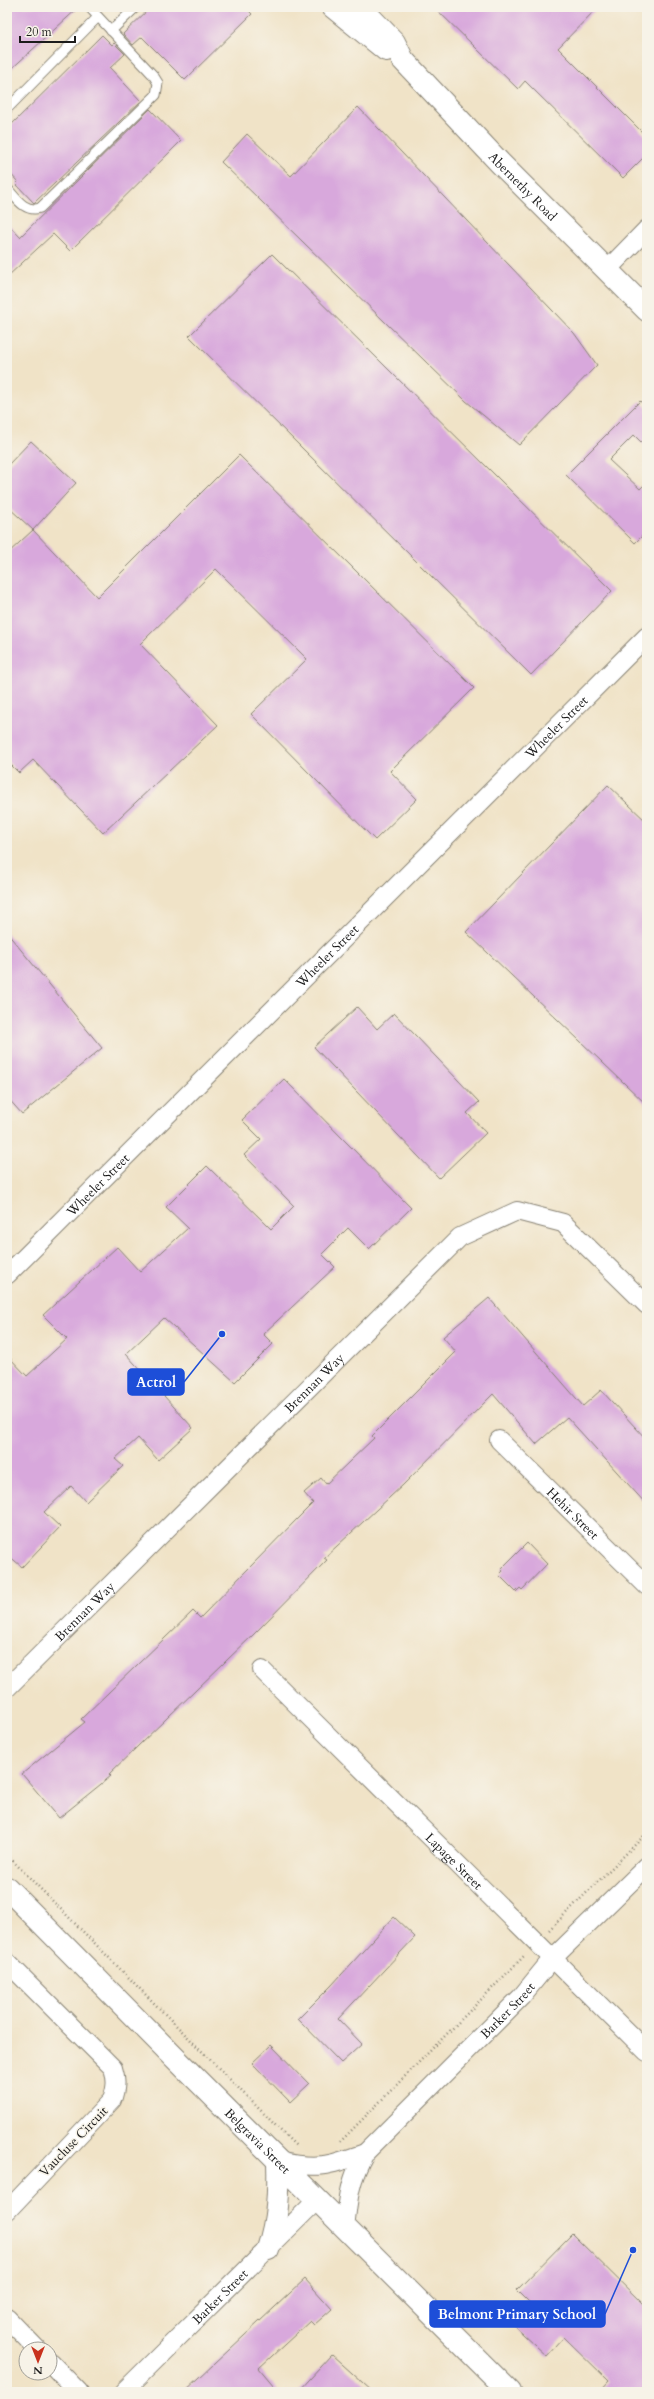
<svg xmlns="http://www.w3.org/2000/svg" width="654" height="2399" font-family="Cardo,serif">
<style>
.building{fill:#d8a8dc}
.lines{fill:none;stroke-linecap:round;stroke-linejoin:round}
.service-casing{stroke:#868072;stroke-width:11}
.minor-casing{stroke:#868072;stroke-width:20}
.tertiary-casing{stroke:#868072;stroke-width:24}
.primary-casing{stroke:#868072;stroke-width:24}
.path{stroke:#868072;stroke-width:2.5;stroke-dasharray:1 3;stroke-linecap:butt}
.service{stroke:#fff;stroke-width:9}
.minor{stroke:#fff;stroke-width:18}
.tertiary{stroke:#fff;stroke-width:22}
.primary{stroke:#fff;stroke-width:22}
.labels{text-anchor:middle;stroke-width:3;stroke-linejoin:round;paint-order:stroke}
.street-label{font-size:13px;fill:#1c1c1c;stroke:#f7f3e8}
.leader{fill:none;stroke:#1d4ed8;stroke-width:1.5}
.callout-dot{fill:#1d4ed8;stroke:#f7f3e8;stroke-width:1.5}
.callout{fill:#1d4ed8;stroke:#1d4ed8;stroke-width:1.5}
.callout-label{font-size:14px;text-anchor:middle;font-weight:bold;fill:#fff}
</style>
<rect width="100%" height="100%" fill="#f7f3e8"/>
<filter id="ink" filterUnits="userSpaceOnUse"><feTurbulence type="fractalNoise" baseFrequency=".025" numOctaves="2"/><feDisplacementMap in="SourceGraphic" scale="8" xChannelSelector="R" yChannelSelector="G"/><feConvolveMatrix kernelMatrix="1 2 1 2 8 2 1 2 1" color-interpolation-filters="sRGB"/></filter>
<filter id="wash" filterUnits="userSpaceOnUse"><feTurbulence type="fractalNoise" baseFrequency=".012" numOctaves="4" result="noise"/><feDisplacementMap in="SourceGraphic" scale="16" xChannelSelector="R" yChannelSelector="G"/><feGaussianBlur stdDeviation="0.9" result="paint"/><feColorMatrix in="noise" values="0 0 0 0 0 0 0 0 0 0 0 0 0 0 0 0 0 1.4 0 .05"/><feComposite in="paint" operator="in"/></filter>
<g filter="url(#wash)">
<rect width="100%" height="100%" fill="#f0e3c7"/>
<g id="blocks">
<!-- building -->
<g class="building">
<polygon points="7,7 79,7 7,73"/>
<polygon points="151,7 245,7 252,14 185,80 142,37 133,45 123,34"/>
<polygon points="434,7 598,7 558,48 647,137 647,154 623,178 525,81 518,89"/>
<polygon points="102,35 112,45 114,43 125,54 110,68 141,101 34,203 16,184 18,182 7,170 7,129"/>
<polygon points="358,107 574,333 597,365 519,445 466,401 221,162 247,134 291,176"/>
<polygon points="150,109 181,141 70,251 53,234 7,277 7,223 20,237"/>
<polygon points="272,254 612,591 531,675 189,336"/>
<polygon points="640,401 647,408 647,448 634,435 609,460 640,489 647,482 647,531 635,543 566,475"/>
<polygon points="31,441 76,483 33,530 7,506 7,466"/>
<polygon points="239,455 474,688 390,771 417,799 375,840 251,714 307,659 216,569 140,644 218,725 103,833 33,760 19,773 7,761 7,554 33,530 97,597"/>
<polygon points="608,785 647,822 647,1105 466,932"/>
<polygon points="7,933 102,1048 22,1114 7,1097"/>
<polygon points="357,1007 377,1029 394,1013 479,1102 467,1113 486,1133 439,1178 314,1047"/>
<polygon points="284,1079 411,1208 369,1249 348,1228 322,1254 335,1267 263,1334 273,1344 235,1382 164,1318 126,1354 193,1428 158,1460 138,1438 115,1459 123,1466 86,1502 71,1486 44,1512 60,1527 22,1567 7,1554 7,1355 27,1376 67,1339 43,1315 117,1247 140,1272 188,1228 166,1207 207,1166 271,1229 294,1206 244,1155 261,1139 242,1120"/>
<polygon points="489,1298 583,1406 601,1390 647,1440 647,1505 567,1417 536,1444 493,1394 403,1485 324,1558 327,1560 254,1634 109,1774 111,1776 59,1818 22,1774 85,1722 81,1719 193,1611 200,1618 299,1517 313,1503 304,1493 321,1478 326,1484 374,1438 372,1436 456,1352 443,1337"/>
<polygon points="527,1543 547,1564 522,1590 520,1588 516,1592 499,1575 503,1571 501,1569"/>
<polygon points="394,1917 415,1937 338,2019 362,2044 341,2063 298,2019 331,1986"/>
<polygon points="271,2045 309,2084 290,2102 252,2063"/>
<polygon points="572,2234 647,2308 647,2392 599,2392 609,2381 564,2337 547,2356 512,2324 531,2304 517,2290"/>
<polygon points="305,2279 332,2309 314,2325 310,2321 259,2368 279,2392 184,2392"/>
<polygon points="332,2355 373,2392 298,2392"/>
</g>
</g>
</g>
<g filter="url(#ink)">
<use href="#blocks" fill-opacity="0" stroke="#868072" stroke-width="1"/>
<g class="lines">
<defs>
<g id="service">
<polyline points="111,31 136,7"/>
<polyline points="7,109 98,17"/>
<path d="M7 188C16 198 25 213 40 208L156 95 158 83 153 75 89 7"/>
</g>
<g id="minor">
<polyline points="607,270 647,229"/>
<path id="s1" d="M7 1275 647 636"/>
<path id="s2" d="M499 1440 647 1586"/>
<path id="s3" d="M262 1670 647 2052"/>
<path id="s4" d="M7 1688 460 1237 517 1211 563 1223 647 1305"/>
<path d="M7 1962 113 2068C117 2080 116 2088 112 2100L7 2211"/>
<path d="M278 2161C316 2170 329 2166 365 2153"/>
<path id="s5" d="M345 2229C348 2198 350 2179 365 2153L521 1997 552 1959 647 1866"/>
<polyline points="7,2318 37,2349"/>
<polyline points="50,2362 79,2392"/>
<path id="s6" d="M123 2392 317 2200"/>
</g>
<g id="tertiary">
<polyline points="333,7 386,50"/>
<path id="s7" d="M360 7 394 42 403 60 500 163 647 310"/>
</g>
<g id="primary">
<path id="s8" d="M7 1888 175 2058 510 2392"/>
<path d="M268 2249C278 2219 279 2192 278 2161"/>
</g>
</defs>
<!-- service casing -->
<use href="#service" class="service-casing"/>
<!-- minor casing -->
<use href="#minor" class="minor-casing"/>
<!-- tertiary casing -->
<use href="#tertiary" class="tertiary-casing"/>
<!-- primary casing -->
<use href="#primary" class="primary-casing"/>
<!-- path -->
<g class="path">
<polyline points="7,1855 296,2146"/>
<polyline points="549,1930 647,1833"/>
<polyline points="340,2142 525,1955"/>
</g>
<!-- service -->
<use href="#service" class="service"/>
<!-- minor -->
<use href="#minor" class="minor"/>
<!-- tertiary -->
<use href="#tertiary" class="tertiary"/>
<!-- primary -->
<use href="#primary" class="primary"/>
</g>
</g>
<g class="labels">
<!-- street labels -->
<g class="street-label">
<text dy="5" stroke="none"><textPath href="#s7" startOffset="243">Abernethy Road</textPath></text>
<text dy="5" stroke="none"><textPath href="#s1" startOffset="776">Wheeler Street</textPath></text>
<text dy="5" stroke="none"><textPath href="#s1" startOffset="452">Wheeler Street</textPath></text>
<text dy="5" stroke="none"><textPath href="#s1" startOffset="128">Wheeler Street</textPath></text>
<text dy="5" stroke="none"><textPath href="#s4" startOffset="433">Brennan Way</textPath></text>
<text dy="5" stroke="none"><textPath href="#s2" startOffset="104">Hehir Street</textPath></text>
<text dy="5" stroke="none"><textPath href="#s4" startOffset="109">Brennan Way</textPath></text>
<text dy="5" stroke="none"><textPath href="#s3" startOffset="271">Lapage Street</textPath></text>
<text dy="5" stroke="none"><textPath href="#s5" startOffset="281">Barker Street</textPath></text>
<text transform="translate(73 2141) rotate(-46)" y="5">Vaucluse Circuit</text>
<text dy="5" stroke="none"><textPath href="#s8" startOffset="356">Belgravia Street</textPath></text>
<text dy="5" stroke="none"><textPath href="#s6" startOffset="136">Barker Street</textPath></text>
</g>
</g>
<!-- callouts -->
<path class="leader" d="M222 1334L184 1382M633 2250L605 2314"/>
<g class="callout-dot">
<circle cx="222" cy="1334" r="4"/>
<circle cx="633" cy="2250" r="4"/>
</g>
<g class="callout">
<rect x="128" y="1369" width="56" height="26" rx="4"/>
<rect x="430" y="2301" width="175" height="26" rx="4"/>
</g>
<g class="callout-label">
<text x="156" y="1387">Actrol</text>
<text x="517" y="2319">Belmont Primary School</text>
</g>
<!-- margin -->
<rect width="654" height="2399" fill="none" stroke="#f7f3e8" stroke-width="24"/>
<!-- north arrow -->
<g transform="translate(38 2361) rotate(180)"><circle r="19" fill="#f7f3e8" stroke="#9f9d96"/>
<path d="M0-3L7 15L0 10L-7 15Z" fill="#c8321e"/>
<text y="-6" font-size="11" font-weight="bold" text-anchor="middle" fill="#1c1c1c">N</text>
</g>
<!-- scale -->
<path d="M20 36v6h55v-6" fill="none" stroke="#1c1c1c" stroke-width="2"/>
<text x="26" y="36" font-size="12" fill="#1c1c1c" stroke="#f7f3e8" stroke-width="3" paint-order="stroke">20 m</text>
</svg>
